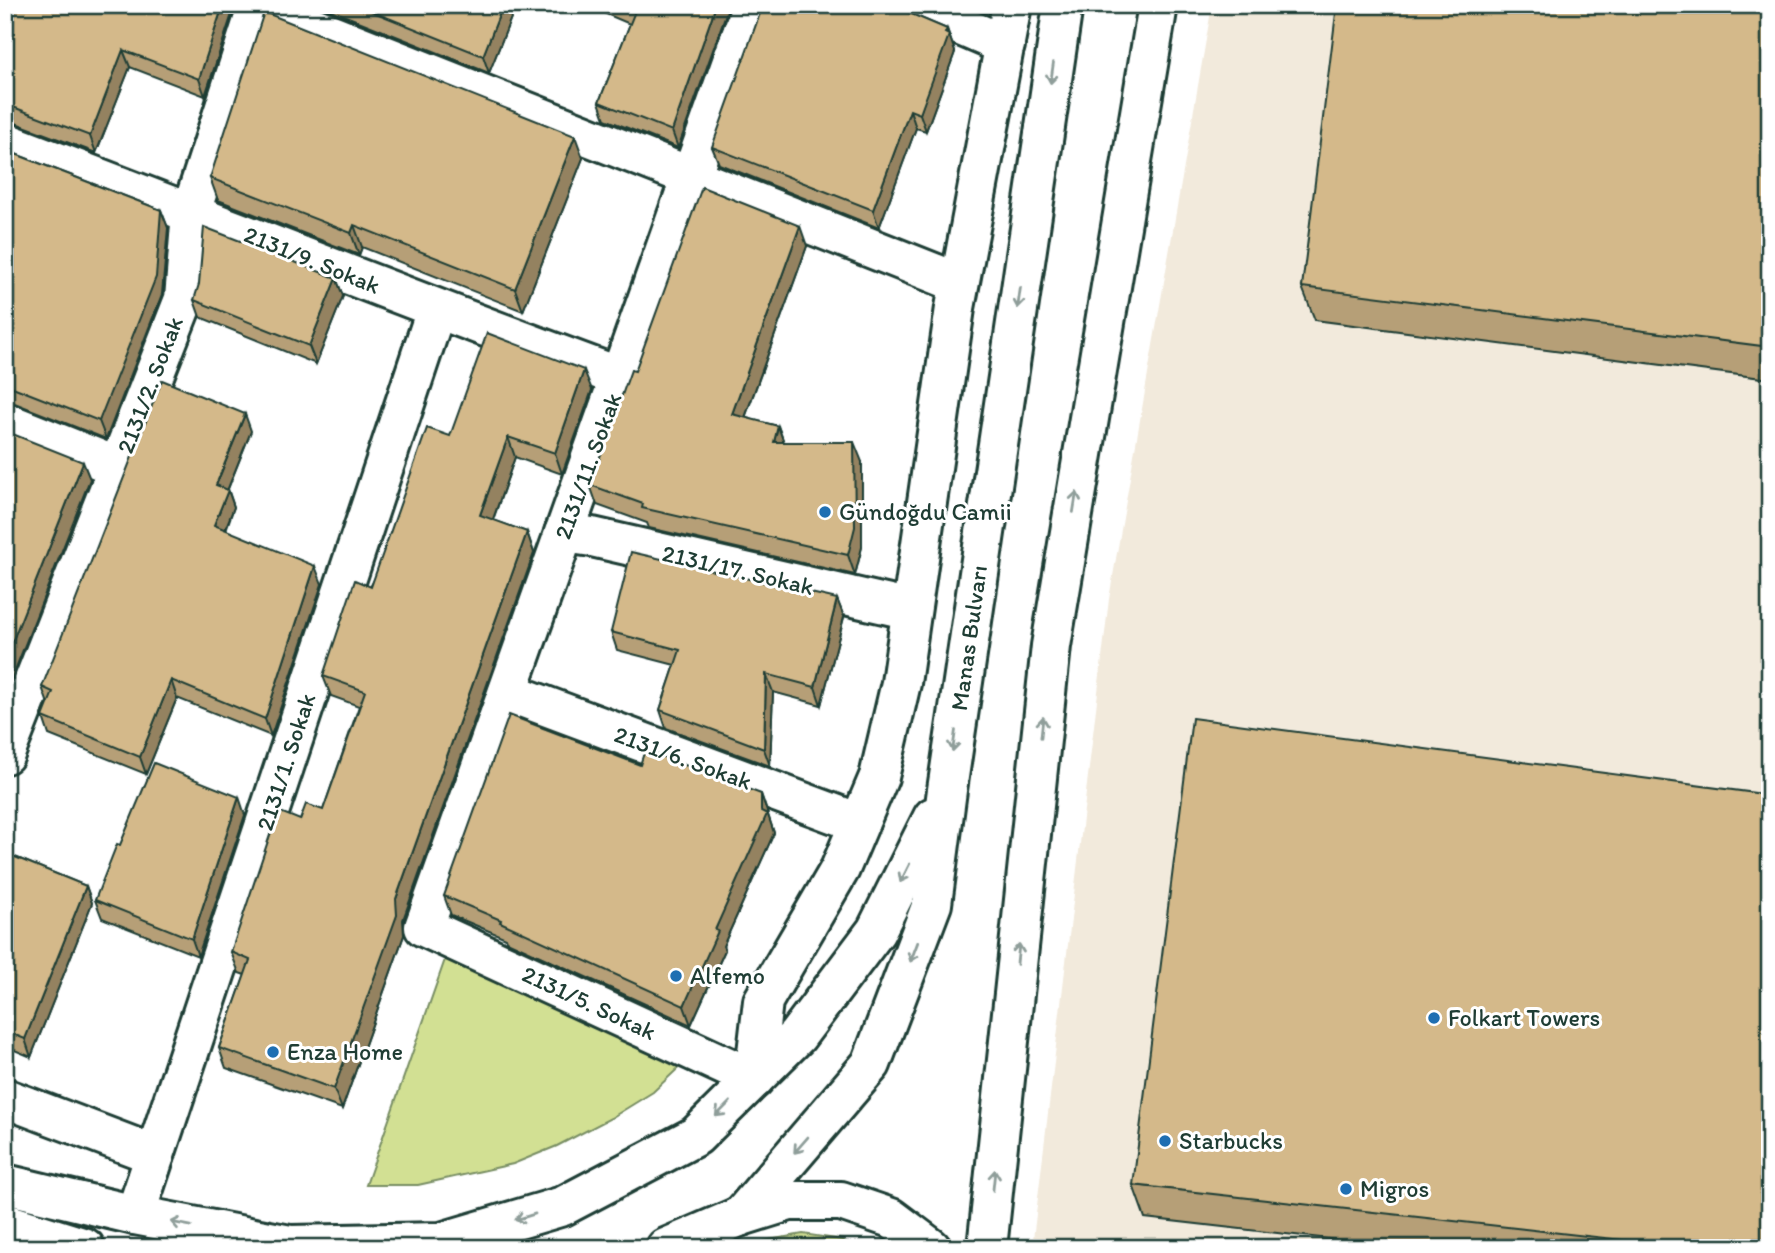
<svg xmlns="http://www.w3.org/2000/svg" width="1775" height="1253" font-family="Itim,sans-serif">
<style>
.built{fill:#f2eadc}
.green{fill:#d2e093;stroke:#788e64;stroke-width:2}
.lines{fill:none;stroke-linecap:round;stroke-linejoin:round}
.minor-casing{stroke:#1f3d34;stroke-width:44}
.major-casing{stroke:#1f3d34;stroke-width:44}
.minor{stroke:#fff;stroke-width:38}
.major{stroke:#fff;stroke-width:38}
.wall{fill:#b69f77;stroke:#1f3d34;stroke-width:2}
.shaded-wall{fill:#948261;stroke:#1f3d34;stroke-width:2}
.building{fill:#d4b98a;stroke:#1f3d34;stroke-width:2}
.oneway{stroke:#8f9e9a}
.poi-dot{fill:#1f6fb2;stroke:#fff;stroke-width:2.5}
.labels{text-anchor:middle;stroke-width:6;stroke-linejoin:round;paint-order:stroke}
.street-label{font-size:24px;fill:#1f3d34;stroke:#fff}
.poi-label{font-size:24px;fill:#1f3d34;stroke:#fff;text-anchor:start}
</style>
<rect width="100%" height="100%" fill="#fff"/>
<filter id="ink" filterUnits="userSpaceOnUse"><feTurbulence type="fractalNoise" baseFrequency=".0143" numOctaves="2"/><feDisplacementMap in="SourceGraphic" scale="14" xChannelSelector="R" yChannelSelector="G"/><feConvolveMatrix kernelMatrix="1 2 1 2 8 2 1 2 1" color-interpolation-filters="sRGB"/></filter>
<g filter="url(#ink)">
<!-- built -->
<polygon class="built" points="1212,5 1770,5 1770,1248 1032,1248 1109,599"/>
<!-- green -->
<g class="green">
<polygon points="448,951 690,1057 653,1092 611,1118 557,1146 513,1164 418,1185 366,1185"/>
<polygon points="803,1234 842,1240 856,1248 752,1248 763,1241"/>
</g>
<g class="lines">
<defs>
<g id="minor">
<polyline points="258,5 959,283"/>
<polyline points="752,5 424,927 754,1079 763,1001 840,869 879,777 901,683 955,308 1012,5"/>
<polyline points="912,5 1005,45"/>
<path d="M5 142C211 220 414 302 620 377"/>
<polyline points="5,422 118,467"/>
<polyline points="564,533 592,537 911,610"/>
<polyline points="508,692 859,823"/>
<polyline points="5,754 184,299 191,212 258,5"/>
<polyline points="5,1098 155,1155"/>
<polyline points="135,1215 436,310"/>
</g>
<g id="major">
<polyline points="5,1184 135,1215 290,1245 441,1242 563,1206 696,1136 797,1036 876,931 933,817"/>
<polyline points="738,1217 789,1201 841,1201 891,1218 931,1248"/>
<polyline points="5,1223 85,1248"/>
<polyline points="666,1248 741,1216 871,1064 932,904 947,790 1063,5"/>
<polyline points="987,1248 1051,646 1158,5"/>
</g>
</defs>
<!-- minor casing -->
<use href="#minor" class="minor-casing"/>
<!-- major casing -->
<use href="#major" class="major-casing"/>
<!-- minor -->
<use href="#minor" class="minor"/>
<!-- major -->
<use href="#major" class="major"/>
</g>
<!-- wall -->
<g class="wall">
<polygon points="5,5 235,5 205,96 130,67 96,153 13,122 5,121"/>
<polygon points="318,5 516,5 489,73"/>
<polygon points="585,5 729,5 678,148 605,119 599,102 630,24"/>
<polygon points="1770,5 1770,379 1315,320 1302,287"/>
<polygon points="897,8 947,29 955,52 926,131 916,128 879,228 719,164 712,147"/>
<polygon points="5,150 161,210 168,228 162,294 106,439 12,402 5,401"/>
<polygon points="583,158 523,311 362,247 359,255 218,200 210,178"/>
<polygon points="807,246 745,418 778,426 784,442 862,462 862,547 855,575 649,528 647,523 597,505 590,485"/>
<polygon points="336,278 343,296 316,364 200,317 194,300"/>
<polygon points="592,390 562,474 515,457 493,520 527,532 534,553 403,920 404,935 342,1109 226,1068 219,1048 245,975 239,973 231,952 323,810 359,706 331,696 323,676 450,436"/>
<polygon points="251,431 228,489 234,507 226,530 322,584 271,736 177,698 146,774 49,735 43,717 48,704 42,687"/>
<polygon points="837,599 844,617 821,705 773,692 770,766 666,728 660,710 675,665 617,650 611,632"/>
<polygon points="640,765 761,794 774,833 723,946 725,950 691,1025 507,941 506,938 451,915 444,896"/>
<polygon points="245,815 198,956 102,918 95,900"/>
<polygon points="5,853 86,886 92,903 31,1057 5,1046"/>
<polygon points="1133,1185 1770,1248 1408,1248 1145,1218"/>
</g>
<!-- shaded-wall -->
<g class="shaded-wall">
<polygon points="223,5 235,5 205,96 199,79"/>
<polygon points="503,5 516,5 489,73 483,56"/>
<polygon points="716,5 729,5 678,148 672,131"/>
<polygon points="947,29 955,52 926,131 920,114"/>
<polygon points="123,50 130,67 96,153 90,136"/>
<polygon points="910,110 916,128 879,228 873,210"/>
<polygon points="575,136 583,158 523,311 515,289"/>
<polygon points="161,210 168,228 162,294 106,439 99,421"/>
<polygon points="354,225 362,247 359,255 351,233"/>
<polygon points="800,226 807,246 739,434 732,414"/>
<polygon points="336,278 343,296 316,364 309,346"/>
<polygon points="584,370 592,390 562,474 555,453"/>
<polygon points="245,414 251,431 222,503 216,485"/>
<polygon points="778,426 785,446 774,442"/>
<polygon points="508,437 515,457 487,536 480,515"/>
<polygon points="854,442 862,462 862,547 855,575 848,555"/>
<polygon points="83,462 90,479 8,688 5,682 5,660"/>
<polygon points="228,490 234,507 220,542 214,525"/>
<polygon points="527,532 534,553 403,920 404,935 342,1109 334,1089 396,899"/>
<polygon points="315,566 322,584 271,736 265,719"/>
<polygon points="837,599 844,617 821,705 815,687"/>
<polygon points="766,674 773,692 770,766 764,749"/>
<polygon points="171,680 177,698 146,774 140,757"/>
<polygon points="761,794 774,833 723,946 725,950 691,1025 684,1006 715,930 761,811"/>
<polygon points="239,797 245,815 198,956 192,939"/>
<polygon points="86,886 92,903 31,1057 25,1039"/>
</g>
<!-- building -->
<g class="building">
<polygon points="5,5 223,5 199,79 123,50 90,136 5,104"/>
<polygon points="356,5 503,5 483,56"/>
<polygon points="621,5 716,5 672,131 599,102 635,11"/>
<polygon points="763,5 894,5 897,8 947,29 945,33 949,35 920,114 910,110 873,210 712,147"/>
<polygon points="1337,5 1770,5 1770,347 1302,287"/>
<polygon points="264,12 575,136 515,289 354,225 351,233 210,178"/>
<polygon points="5,150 161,210 156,277 99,421 5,384"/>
<polygon points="702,187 800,226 732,414 778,426 774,442 854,442 855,527 848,555 642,508 643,504 590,485 631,370 635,371"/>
<polygon points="204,227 336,278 309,346 194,300 199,284"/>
<polygon points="487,333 584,370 555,453 508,437 480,515 527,532 396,899 397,915 334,1089 219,1048 250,960 231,952 278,811 300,820 306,804 323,810 365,691 323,676 355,580 371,587 427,428 450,436"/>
<polygon points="162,380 245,414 216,485 228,490 214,525 315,566 265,719 171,680 140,757 43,717 53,692 42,687"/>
<polygon points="5,431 83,462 5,660"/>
<polygon points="631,552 837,599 815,687 766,674 764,749 660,710 680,650 611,632"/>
<polygon points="509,715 640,765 645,750 761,794 761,811 767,814 715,930 718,931 684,1006 500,922 501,920 444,896"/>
<polygon points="1192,718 1770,795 1770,1248 1693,1248 1133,1185"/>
<polygon points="154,763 239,797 192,939 95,900 117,844 120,845"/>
<polygon points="5,853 86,886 25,1039 5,1031"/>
</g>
<!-- one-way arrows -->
<defs><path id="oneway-shaft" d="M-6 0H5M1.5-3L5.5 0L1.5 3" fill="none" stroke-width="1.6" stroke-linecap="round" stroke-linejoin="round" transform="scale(1.75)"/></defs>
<g class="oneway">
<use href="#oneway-shaft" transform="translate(1052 73) rotate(98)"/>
<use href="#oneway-shaft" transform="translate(1019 298) rotate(98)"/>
<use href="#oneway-shaft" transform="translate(1075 502) rotate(-81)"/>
<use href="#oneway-shaft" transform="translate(1042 727) rotate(-84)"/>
<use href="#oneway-shaft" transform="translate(954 741) rotate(98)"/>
<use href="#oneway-shaft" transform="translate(905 873) rotate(117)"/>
<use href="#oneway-shaft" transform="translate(914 952) rotate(111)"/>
<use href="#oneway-shaft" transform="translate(1018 954) rotate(-84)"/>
<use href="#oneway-shaft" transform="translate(723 1109) rotate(135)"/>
<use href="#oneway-shaft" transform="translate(801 1145) rotate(131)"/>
<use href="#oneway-shaft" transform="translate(994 1180) rotate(-84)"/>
<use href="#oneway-shaft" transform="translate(525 1217) rotate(163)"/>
<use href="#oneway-shaft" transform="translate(181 1224) rotate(-169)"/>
</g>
</g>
<!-- markers -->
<g class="poi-dot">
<circle cx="825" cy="512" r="7"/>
<circle cx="676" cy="976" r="7"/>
<circle cx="1434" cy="1018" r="7"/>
<circle cx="273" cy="1052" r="7"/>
<circle cx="1165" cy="1141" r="7"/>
<circle cx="1346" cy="1189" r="7"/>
</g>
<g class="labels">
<!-- street labels -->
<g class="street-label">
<text transform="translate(312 260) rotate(22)" y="8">2131/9. Sokak</text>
<text transform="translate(150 385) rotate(-69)" y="8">2131/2. Sokak</text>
<text transform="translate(588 466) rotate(-70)" y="8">2131/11. Sokak</text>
<text transform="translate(738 570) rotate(13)" y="8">2131/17. Sokak</text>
<text transform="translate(969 638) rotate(-82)" y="8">Manas Bulvarı</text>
<text transform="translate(683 758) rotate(20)" y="8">2131/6. Sokak</text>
<text transform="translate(286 762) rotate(-72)" y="8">2131/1. Sokak</text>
<text transform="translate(589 1003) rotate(25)" y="8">2131/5. Sokak</text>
</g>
<!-- poi labels -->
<g class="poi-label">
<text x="839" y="520">Gündoğdu Camii</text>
<text x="690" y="984">Alfemo</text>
<text x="1448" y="1026">Folkart Towers</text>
<text x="287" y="1060">Enza Home</text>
<text x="1179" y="1149">Starbucks</text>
<text x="1360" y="1197">Migros</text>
</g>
</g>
<!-- margin -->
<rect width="1775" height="1253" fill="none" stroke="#fff" stroke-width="28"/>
<rect x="14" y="14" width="1747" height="1225" fill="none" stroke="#1f3d34" stroke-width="2.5" filter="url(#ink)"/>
</svg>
